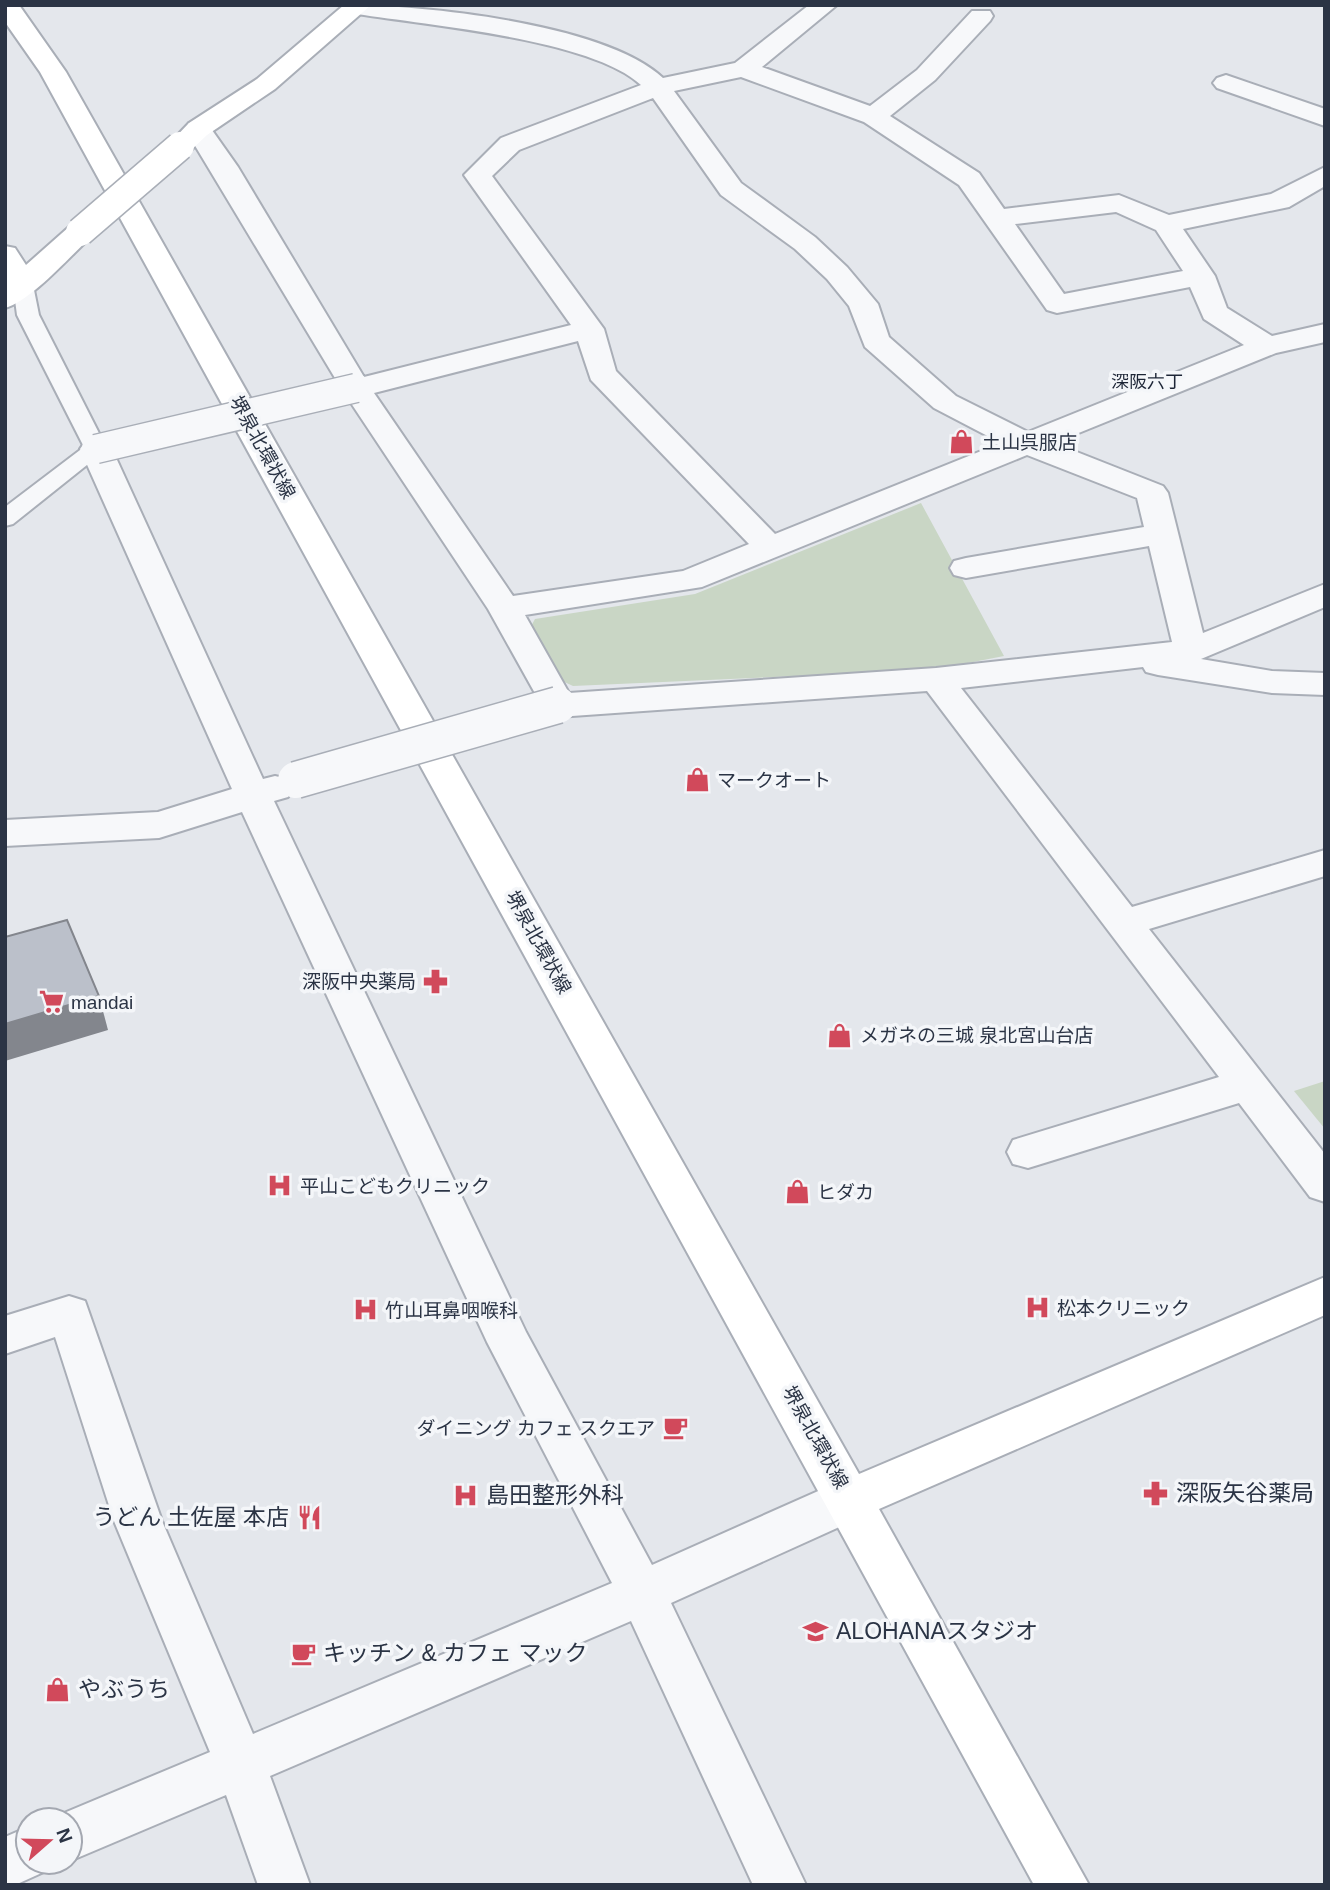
<svg xmlns="http://www.w3.org/2000/svg" width="1330" height="1890" font-family="Helvetica,'Noto Sans JP',sans-serif">
<style>
.green{fill:#c9d6c5}
.lines{fill:none;stroke-linecap:round;stroke-linejoin:round}
.lane-casing{stroke:#a9aeb7;stroke-width:4}
.street-casing{stroke:#a9aeb7;stroke-width:4}
.secondary-casing{stroke:#a9aeb7;stroke-width:4}
.lane{fill:#f7f8fa;fill-rule:evenodd}
.street{fill:#f7f8fa;fill-rule:evenodd}
.secondary{fill:#fff;fill-rule:evenodd}
.street-bridge-far1-casing{stroke:#a9aeb7;stroke-width:31;stroke-linecap:butt}
.street-bridge-casing{stroke:#a9aeb7;stroke-width:39;stroke-linecap:butt}
.secondary-bridge-casing{stroke:#a9aeb7;stroke-width:31;stroke-linecap:butt}
.street-bridge-far1{stroke:#f7f8fa;stroke-width:28}
.street-bridge{stroke:#f7f8fa;stroke-width:36}
.secondary-bridge{stroke:#fff;stroke-width:28}
.shaded-wall{fill:#83868d}
.building{fill:#bbc0ca;stroke:#83868d;stroke-width:2}
.labels{text-anchor:middle;stroke-width:7;stroke-linejoin:round;paint-order:stroke}
.far-neighbourhood-label{font-size:18px;fill:#1d2536;stroke:#f4f6f9}
.poi-label{font-size:19px;fill:#2b3445;stroke:#f4f6f9;text-anchor:start}
.street-label{font-size:19px;fill:#2b3445;stroke:#f4f6f9}
.near-poi-label{font-size:23px;fill:#2b3445;stroke:#f4f6f9;text-anchor:start}
</style>
<rect width="100%" height="100%" fill="#e4e7ec"/>
<!-- green -->
<g class="green">
<polygon points="921,503 1004,656 932,670 573,686 558,679 529,630 535,619 695,594"/>
<polygon points="1325,1081 1325,1129 1294,1091"/>
</g>
<g class="lines">
<defs>
<polygon id="lane" points="23,279 33,285 39,315 107,449 13,524 5,526 5,507 84,447 17,315 13,285"/>
<g id="street">
<path d="M346 5C425 5 606 24 663 78L735 63 809 5H837L762 67 870 106 917 70 972 11H990L993 16 990 21 935 80 890 116 979 173 1004 209 1119 195 1169 215 1271 194 1325 167V186L1289 207 1183 229 1215 276 1227 308 1272 336 1325 324V342L1276 353 1054 443 1163 486 1168 493 1203 633 1325 584V607L1201 659 1272 671 1325 673V695L1272 693 1158 675 1146 672 1143 667 961 688 1132 907 1325 850V876L1149 929 1325 1154V1202L1310 1197 1239 1103 1028 1168 1013 1164 1007 1152 1013 1140 1219 1077 927 691 558 717 546 713 488 609 341 388 185 129 189 123H207L238 167 364 377 571 325 464 175 501 138 641 85C592 39 426 25 357 14L348 12ZM741 77 864 122 959 185 1047 310 1057 313 1190 287 1204 319 1244 345 1028 432 956 396 889 337 878 304 847 267 815 237 741 183 674 91ZM653 98 721 195 795 249 827 279 849 306 865 347 934 408 1001 443 775 534 616 371 604 329 492 176 519 150ZM1116 212 1156 230 1183 271 1064 294 1015 224ZM578 341 591 380 749 544 683 571 513 596 374 393ZM1027 455 1137 498 1144 527 966 558 954 561 950 568 954 575 966 578 1149 546 1172 642 936 668 569 693 525 615 702 587Z"/>
<polygon points="1226,75 1325,109 1325,126 1217,88 1213,83 1217,78"/>
<polygon points="96,440 107,442 112,449 263,779 275,776 288,779 293,788 288,797 274,801 526,1332 652,1565 834,1484 851,1478 868,1484 874,1499 868,1514 671,1603 806,1885 753,1885 631,1621 270,1776 310,1885 258,1885 226,1795 70,1861 70,1820 52,1818 210,1752 114,1521 55,1337 5,1354 5,1316 69,1296 85,1301 162,1521 253,1734 612,1583 487,1342 242,812 159,838 5,846 5,820 158,812 232,789 80,449 85,442"/>
<polygon points="28,1827 28,1862 50,1862 46,1871 15,1885 5,1885 5,1837"/>
</g>
<g id="secondary">
<polygon points="5,5 19,5 66,72 859,1474 1325,1277 1325,1315 879,1509 1089,1885 1034,1885 40,72 5,22"/>
<polygon points="344,5 371,5 275,89 207,135 189,152 171,152 167,146 189,123 257,79"/>
<path d="M80 224 90 226 94 232 90 238C69 257 31 301 5 308V246L15 248 26 265 70 226Z"/>
</g>
</defs>
<!-- lane casing -->
<use href="#lane" class="lane-casing"/>
<!-- street casing -->
<use href="#street" class="street-casing"/>
<!-- secondary casing -->
<use href="#secondary" class="secondary-casing"/>
<!-- lane -->
<use href="#lane" class="lane"/>
<!-- street -->
<use href="#street" class="street"/>
<!-- secondary -->
<use href="#secondary" class="secondary"/>
<defs>
<polyline id="street-bridge-far1" points="96,449 356,388"/>
<polyline id="street-bridge" points="296,780 558,705"/>
<polyline id="secondary-bridge" points="80,232 180,146"/>
</defs>
<!-- street-bridge-far1 casing -->
<use href="#street-bridge-far1" class="street-bridge-far1-casing"/>
<!-- street-bridge casing -->
<use href="#street-bridge" class="street-bridge-casing"/>
<!-- secondary-bridge casing -->
<use href="#secondary-bridge" class="secondary-bridge-casing"/>
<!-- street-bridge-far1 -->
<use href="#street-bridge-far1" class="street-bridge-far1"/>
<!-- street-bridge -->
<use href="#street-bridge" class="street-bridge"/>
<!-- secondary-bridge -->
<use href="#secondary-bridge" class="secondary-bridge"/>
</g>
<!-- shaded-wall -->
<polygon class="shaded-wall" points="99,996 108,1030 5,1061 5,1024"/>
<!-- building -->
<polygon class="building" points="67,920 99,996 5,1024 5,937"/>
<!-- icons -->
<defs>
<symbol id="shop-bare" viewBox="-9 -9 18 18"><path d="M-5-2.5h2.3a2.7 3.5 0 0 1 5.4 0H5L5.5 6h-11ZM-1.5-2.5h3a1.5 2.3 0 0 0-3 0Z" fill="#d1495b" stroke="#f4f6f9" stroke-width="2.5" paint-order="stroke"/></symbol>
<symbol id="pharmacy-bare" viewBox="-9 -9 18 18"><path d="M-2-6h4v4h4v4h-4v4h-4v-4h-4v-4h4Z" fill="#d1495b" stroke="#f4f6f9" stroke-width="2.5" paint-order="stroke"/></symbol>
<symbol id="supermarket-bare" viewBox="-9 -9 18 18"><path d="M-6-5.5h2.5l.6 2H6L4.5 2H-2.5L-4.4-4H-6ZM-1.5 3.2a1.3 1.3 0 1 0 .1 0ZM3 3.2a1.3 1.3 0 1 0 .1 0Z" fill="#d1495b" stroke="#f4f6f9" stroke-width="2.5" paint-order="stroke"/></symbol>
<symbol id="hospital-bare" viewBox="-9 -9 18 18"><path d="M-5-5h3v3.5h4V-5h3V5h-3V1.5h-4V5h-3Z" fill="#d1495b" stroke="#f4f6f9" stroke-width="2.5" paint-order="stroke"/></symbol>
<symbol id="cafe-bare" viewBox="-9 -9 18 18"><path d="M-5.5-4.5H6V0H3Q3 3.5 0 3.5H-2.5Q-5.5 3.5-5.5 0ZM3-3.2v2h1.7v-2ZM-6 4.5H4V6H-6Z" fill="#d1495b" stroke="#f4f6f9" stroke-width="2.5" paint-order="stroke"/></symbol>
<symbol id="restaurant-bare" viewBox="-9 -9 18 18"><path d="M-5-6h1v4h1v-4h1v4h1v-4h1v5L-1.5 .5V6h-2V.5L-5-1ZM5-6V6H3V1.5H1.5Q1.5-4 5-6Z" fill="#d1495b" stroke="#f4f6f9" stroke-width="2.5" paint-order="stroke"/></symbol>
<symbol id="school-bare" viewBox="-9 -9 18 18"><path d="M0-5L7-2L0 1L-7-2ZM-4 1L0 2.5L4 1V4Q0 6-4 4Z" fill="#d1495b" stroke="#f4f6f9" stroke-width="2.5" paint-order="stroke"/></symbol>
</defs>
<g fill-rule="evenodd">
<use href="#shop-bare" x="944" y="424" width="35" height="35"/>
<use href="#shop-bare" x="680" y="762" width="35" height="35"/>
<use href="#pharmacy-bare" x="418" y="964" width="35" height="35"/>
<use href="#supermarket-bare" x="34" y="984" width="35" height="35"/>
<use href="#shop-bare" x="822" y="1018" width="35" height="35"/>
<use href="#hospital-bare" x="262" y="1168" width="35" height="35"/>
<use href="#shop-bare" x="780" y="1174" width="35" height="35"/>
<use href="#hospital-bare" x="1020" y="1290" width="35" height="35"/>
<use href="#hospital-bare" x="348" y="1292" width="35" height="35"/>
<use href="#cafe-bare" x="658" y="1410" width="35" height="35"/>
<use href="#pharmacy-bare" x="1138" y="1476" width="35" height="35"/>
<use href="#hospital-bare" x="448" y="1478" width="35" height="35"/>
<use href="#restaurant-bare" x="292" y="1500" width="35" height="35"/>
<use href="#school-bare" x="798" y="1614" width="35" height="35"/>
<use href="#cafe-bare" x="286" y="1636" width="35" height="35"/>
<use href="#shop-bare" x="40" y="1672" width="35" height="35"/>
</g>
<g class="labels">
<!-- far-neighbourhood labels -->
<g class="far-neighbourhood-label">
<text x="1147" y="388">深阪六丁</text>
</g>
<!-- poi labels -->
<g class="poi-label">
<text x="982" y="449">土山呉服店</text>
<text x="717" y="787">マークオート</text>
<text x="416" y="988" text-anchor="end">深阪中央薬局</text>
<text x="71" y="1009">mandai</text>
<text x="860" y="1042">メガネの三城 泉北宮山台店</text>
<text x="300" y="1193">平山こどもクリニック</text>
<text x="817" y="1199">ヒダカ</text>
<text x="1057" y="1315">松本クリニック</text>
<text x="385" y="1317">竹山耳鼻咽喉科</text>
<text x="655" y="1435" text-anchor="end">ダイニング カフェ スクエア</text>
</g>
<!-- street labels -->
<g class="street-label">
<text transform="translate(263 447) rotate(61)" y="7">堺泉北環状線</text>
<text transform="translate(539 942) rotate(61)" y="7">堺泉北環状線</text>
<text transform="translate(816 1437) rotate(61)" y="7">堺泉北環状線</text>
</g>
<!-- near-poi labels -->
<g class="near-poi-label">
<text x="1176" y="1501">深阪矢谷薬局</text>
<text x="486" y="1503">島田整形外科</text>
<text x="289" y="1525" text-anchor="end">うどん 土佐屋 本店</text>
<text x="836" y="1639">ALOHANAスタジオ</text>
<text x="323" y="1661">キッチン &amp; カフェ マック</text>
<text x="78" y="1697">やぶうち</text>
</g>
</g>
<!-- border -->
<rect width="1330" height="1890" fill="none" stroke="#2b3445" stroke-width="14"/>
<!-- north arrow -->
<g transform="translate(49 1841) rotate(70)"><circle r="33" fill="#f4f6f9" stroke="#a4a8b1" stroke-width="2"/>
<path d="M0-5L12 26L0 18L-12 26Z" fill="#d1495b"/>
<text y="-10" font-size="19" font-weight="bold" text-anchor="middle" fill="#2b3445">N</text>
</g>
</svg>
